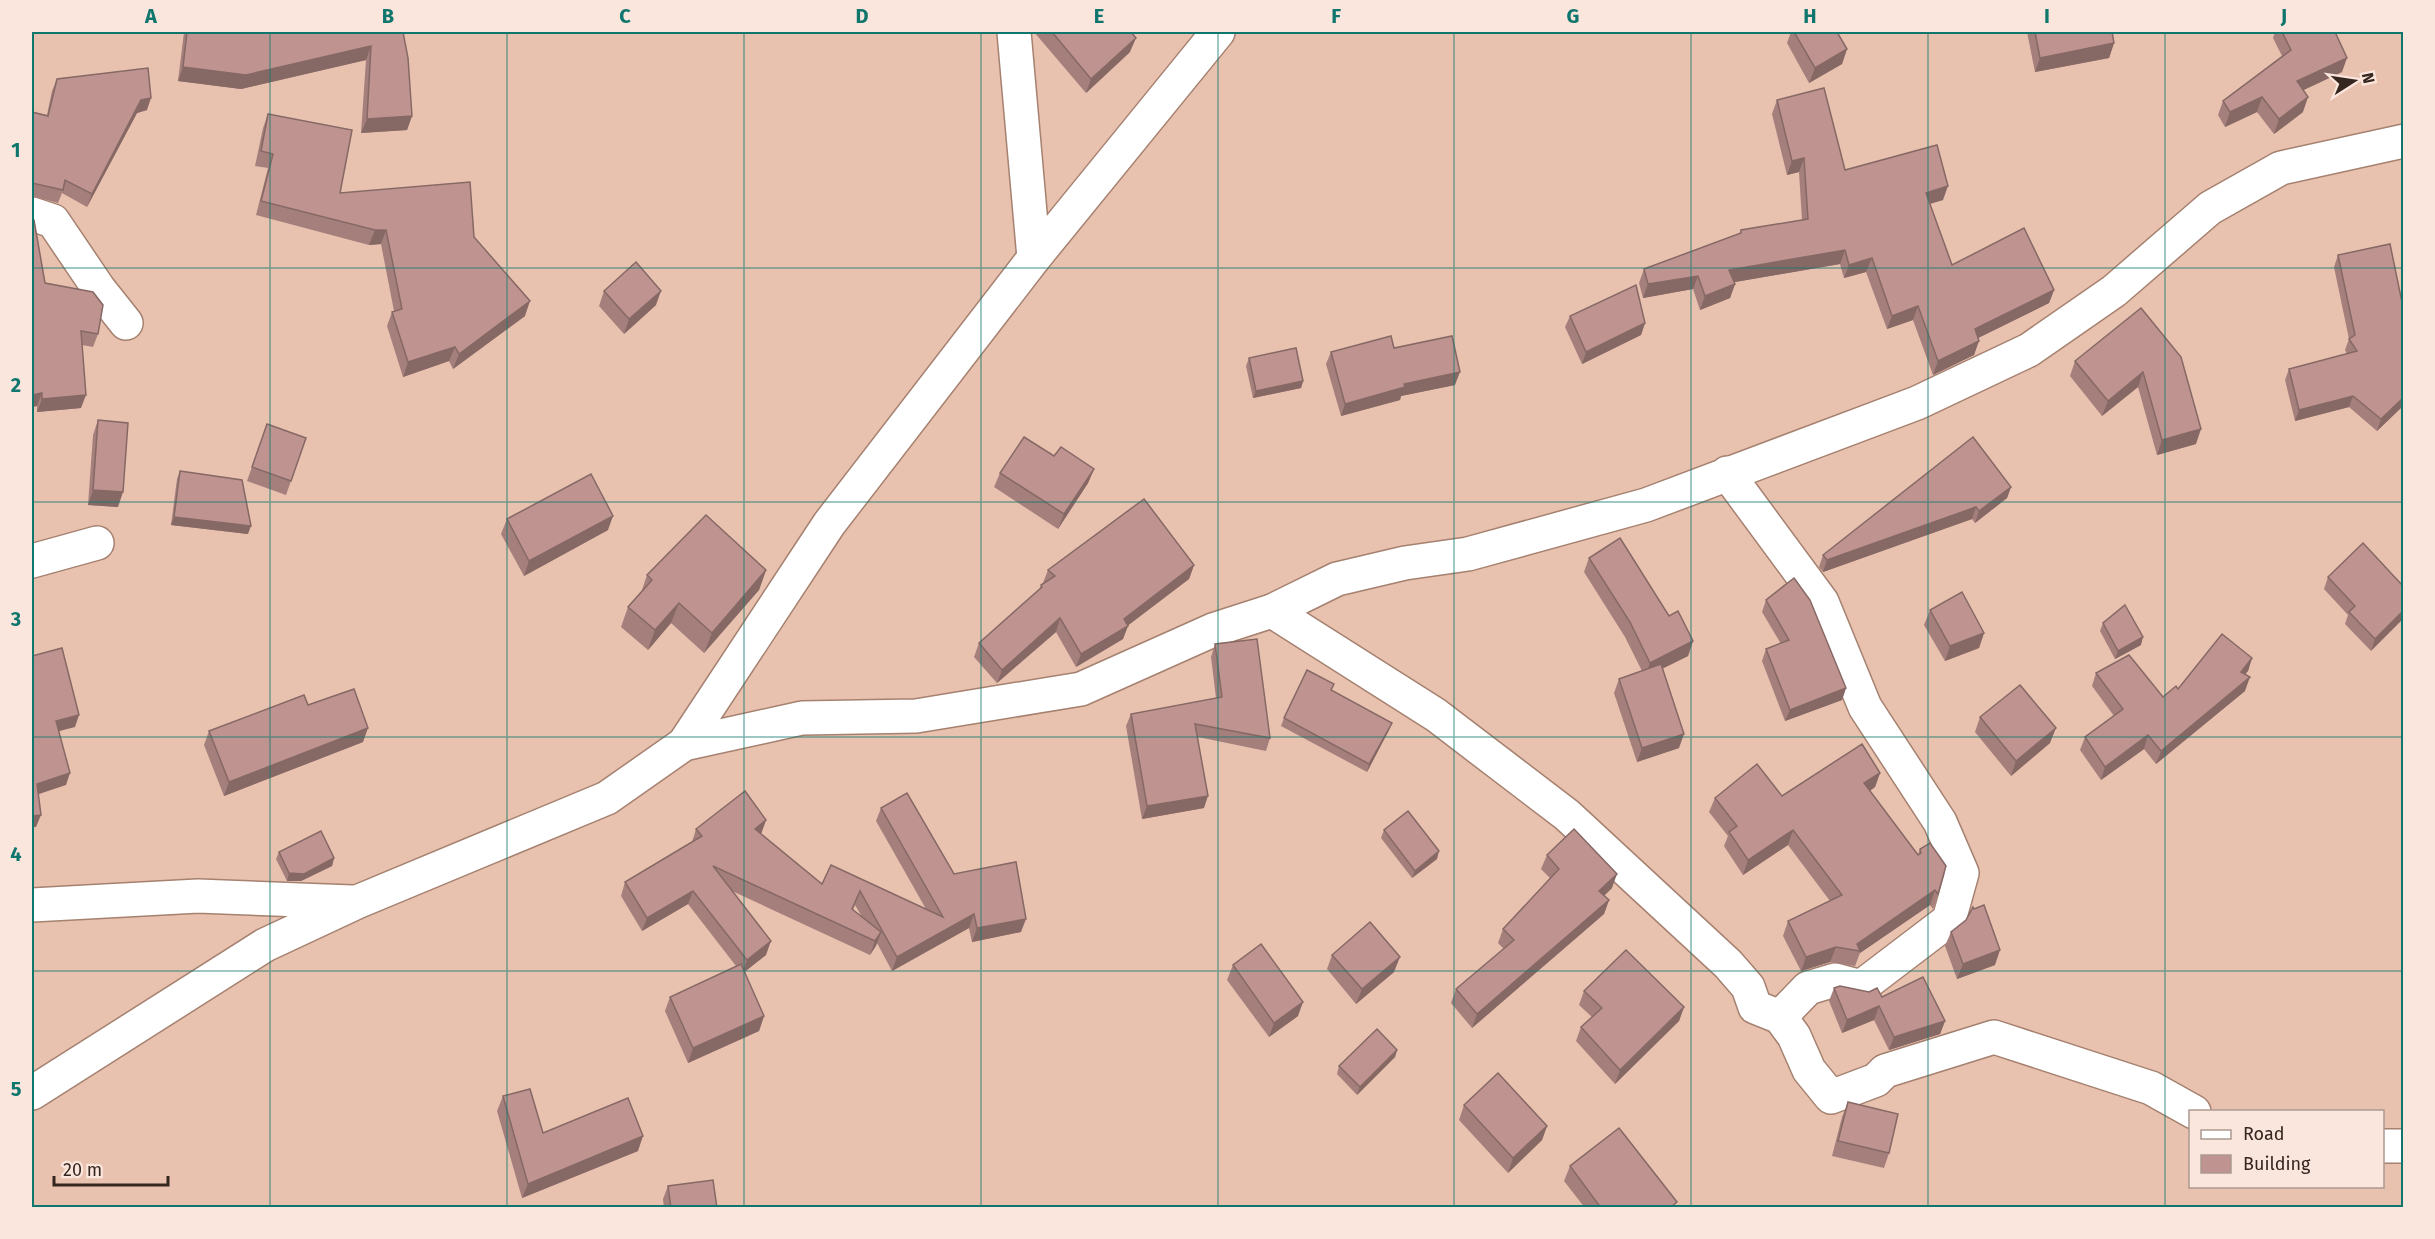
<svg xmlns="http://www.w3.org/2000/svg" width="2435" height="1239" font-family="'Fira Sans',sans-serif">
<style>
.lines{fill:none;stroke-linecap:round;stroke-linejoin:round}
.street-casing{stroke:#a58170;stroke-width:36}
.street{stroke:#fff;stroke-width:33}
.wall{fill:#a47f7c;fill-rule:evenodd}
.shaded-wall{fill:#866865}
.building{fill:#bf9490;stroke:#866865;stroke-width:1.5}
.grid{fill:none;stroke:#0f766e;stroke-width:1.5;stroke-opacity:0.55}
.neatline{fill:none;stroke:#0f766e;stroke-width:2}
.grid-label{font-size:20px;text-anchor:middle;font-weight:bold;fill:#0f766e}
</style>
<rect width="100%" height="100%" fill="#e8c1af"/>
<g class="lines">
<defs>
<g id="street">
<polyline points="1014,32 1034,258"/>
<polyline points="32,214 53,221 99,289 126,323"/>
<polyline points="1727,473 1822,602 1865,707 1940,822 1962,873 1949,920 1861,987 1835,980 1808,988 1780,1017"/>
<polyline points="32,561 97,543"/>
<polyline points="1272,611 1436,715 1567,815 1728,964 1748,987 1755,1007 1780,1017 1794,1036 1809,1070 1831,1097 1876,1080 1885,1071 1994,1037 2151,1088 2194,1112"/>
<polyline points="684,744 829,524 1034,258 1218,32"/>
<polyline points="32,905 198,896 352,902"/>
<polyline points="32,1093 265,945 357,902 607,798 684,744 802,718 916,716 1081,689 1213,630 1272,611 1337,579 1405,563 1468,554 1646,505 1917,403 2029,350 2114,291 2210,208 2281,168 2404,141"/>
<polyline points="2382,1146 2404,1146"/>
</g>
</defs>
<!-- street casing -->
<use href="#street" class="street-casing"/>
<!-- street -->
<use href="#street" class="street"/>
</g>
<!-- wall -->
<g class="wall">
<polygon points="184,32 403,32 412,116 407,130 361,133 366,60 241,89 178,81"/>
<polygon points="1034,32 1131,32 1130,52 1086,93"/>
<polygon points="1791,32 1837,32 1847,49 1842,64 1809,83 1787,43"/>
<polygon points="2027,32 2112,32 2114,43 2109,58 2035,72"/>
<polygon points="2275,32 2335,32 2342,72 2303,90 2303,112 2274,134 2257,112 2225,127 2218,115 2223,101 2282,56 2273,38"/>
<polygon points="57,79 147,110 137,113 87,207 62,193 58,203 32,196 32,112 47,115 52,91"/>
<polygon points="1777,100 1845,170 1943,200 1930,204 1952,265 2054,290 2049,303 1978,338 1974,355 1933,375 1913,320 1887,329 1866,272 1844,278 1840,264 1734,282 1735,284 1730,298 1700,310 1693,289 1643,298 1639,283 1644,269 1739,234 1741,230 1802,220 1799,172 1787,175 1772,114"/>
<polygon points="268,114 340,193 474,237 525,316 453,369 449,361 403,377 387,326 392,312 394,311 381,244 369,245 256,215 268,168 255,166 263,128"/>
<polygon points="32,219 45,283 98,334 93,347 82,345 81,408 37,412 37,406 32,407"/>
<polygon points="2338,255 2403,307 2403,406 2377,431 2349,407 2295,421 2285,380 2289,369 2347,354 2345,350 2349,339 2334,267"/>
<polygon points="604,291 656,305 624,334 599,306"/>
<polygon points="2141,308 2196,444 2157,455 2138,387 2102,416 2070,376 2075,361"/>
<polygon points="1570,316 1645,323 1641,335 1582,364 1565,327"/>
<polygon points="1394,348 1455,385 1401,396 1400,400 1341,416 1326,364 1331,352"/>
<polygon points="1249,358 1303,381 1301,388 1253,398 1246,366"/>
<polygon points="98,420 118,507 88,505 93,435"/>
<polygon points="267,424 306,438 286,495 247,481"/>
<polygon points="1054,456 1094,469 1088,483 1058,529 994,487 1000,473"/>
<polygon points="180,471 248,534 171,525 177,479"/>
<polygon points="2011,487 2007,498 1975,523 1972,519 1823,572 1819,567 1823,555"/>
<polygon points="507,519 608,530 524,576 501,534"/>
<polygon points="1589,558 1669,616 1693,641 1688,656 1662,669 1679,748 1637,762 1614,693 1619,679 1642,671 1625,637 1584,572"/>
<polygon points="1194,565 1189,579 1128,625 1123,639 1076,667 1056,632 997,683 974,657 979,643 1039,590 1041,585 1043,583 1048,570"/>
<polygon points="766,570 759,590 704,653 671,623 648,650 621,627 628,607 641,593 647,575"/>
<polygon points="2328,577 2403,586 2371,651 2345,624 2348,615 2324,589"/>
<polygon points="1766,600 1846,688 1842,700 1785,721 1762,661 1766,649 1781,644 1762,612"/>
<polygon points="1930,610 1984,633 1979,648 1945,661 1924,625"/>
<polygon points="2103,623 2141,645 2115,659 2100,631"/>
<polygon points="1215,644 1270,738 1266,751 1198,737 1204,808 1142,819 1126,726 1131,714 1216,698 1211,657"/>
<polygon points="2252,658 2248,671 2245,674 2245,691 2156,764 2144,749 2101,780 2080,750 2085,737 2114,716 2092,686 2096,673 2163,697 2178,689"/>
<polygon points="1334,684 1331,691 1389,730 1367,772 1281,726 1284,718"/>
<polygon points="308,705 363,742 224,796 204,745 209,731"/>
<polygon points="1980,717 2050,743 2011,776 1975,732"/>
<polygon points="1880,773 1875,787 1870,791 1918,854 1920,849 1938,894 1933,909 1930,905 1860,953 1855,966 1830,962 1801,971 1783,936 1788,921 1830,901 1788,845 1743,875 1724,846 1728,836 1709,812 1715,798 1782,796"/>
<path d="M881 808 954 874 1021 932 972 942 969 928 892 971 877 943 870 955 732 891 766 955 744 972 764 1016 759 1031 688 1063 665 1011 670 997 736 966 688 904 642 931 621 896 625 882 692 842 696 829 766 820 761 834 822 884 831 865 926 909 876 821ZM855 905 862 917 853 910Z"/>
<polygon points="1384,830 1437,859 1412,878 1381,838"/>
<polygon points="279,852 334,858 332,866 301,881 287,881 276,859"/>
<polygon points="1547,855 1612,888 1604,896 1609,900 1604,914 1472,1028 1451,1003 1456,989 1504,949 1498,943 1503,929 1550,878 1541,869"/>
<polygon points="1951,932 1995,965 1957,979 1945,946"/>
<polygon points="1332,955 1394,972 1356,1004 1327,969"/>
<polygon points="1233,965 1298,1016 1269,1037 1227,980"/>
<polygon points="1834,988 1882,997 1945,1021 1940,1034 1889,1050 1874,1020 1842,1033 1829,1001"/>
<polygon points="1584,991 1684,1007 1679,1021 1615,1084 1576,1041 1581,1027 1592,1017 1579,1005"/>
<polygon points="1397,1050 1395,1057 1357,1095 1337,1074 1339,1066"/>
<polygon points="503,1096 543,1133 638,1151 522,1198 497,1111"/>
<polygon points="1848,1102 1889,1153 1884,1168 1832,1156 1842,1117"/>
<polygon points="1464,1105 1547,1126 1542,1140 1508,1173 1459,1120"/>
<polygon points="1570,1166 1675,1208 1585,1208 1564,1181"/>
<polygon points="668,1186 717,1208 664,1208 663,1199"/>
</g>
<!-- shaded-wall -->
<g class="shaded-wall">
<polygon points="1136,38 1130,52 1086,93 1091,79"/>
<polygon points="2114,43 2109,58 2035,72 2040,58"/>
<polygon points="371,46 366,60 241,89 178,81 183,67"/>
<polygon points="1847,49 1842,64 1809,83 1815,68"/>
<polygon points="2347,58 2342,72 2291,96 2297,81"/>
<polygon points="2262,97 2257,112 2225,127 2230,112"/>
<polygon points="2308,97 2303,112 2274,134 2279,119"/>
<polygon points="151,98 147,110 137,113 87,207 92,194 141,100"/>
<polygon points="412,116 407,130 361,133 367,119"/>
<polygon points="1804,158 1799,172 1787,175 1792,161"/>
<polygon points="1948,186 1943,200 1921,206 1926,193"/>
<polygon points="375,230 386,230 381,244 369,245"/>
<polygon points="1845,250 1840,264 1724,284 1729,270"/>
<polygon points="1872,258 1866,272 1844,278 1849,265"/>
<polygon points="1698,276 1693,289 1643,298 1648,284"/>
<polygon points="1735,284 1730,298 1700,310 1705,296"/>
<polygon points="2054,290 2049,303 1970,342 1975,329"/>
<polygon points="661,291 656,305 624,334 629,319"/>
<polygon points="530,301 525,316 453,369 459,354"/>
<polygon points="1918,306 1913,320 1887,329 1892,316"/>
<polygon points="1645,323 1641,335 1582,364 1586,352"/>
<polygon points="1979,341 1974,355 1933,375 1938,361"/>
<polygon points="455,347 449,361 403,377 408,362"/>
<polygon points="1460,372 1455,385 1401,396 1400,400 1341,416 1345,404 1404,384"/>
<polygon points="2143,372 2138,387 2102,416 2108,401"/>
<polygon points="1303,381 1301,388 1253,398 1256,391"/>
<polygon points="42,393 37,406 32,407 32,395"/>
<polygon points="86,395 81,408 37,412 42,399"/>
<polygon points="2353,396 2349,407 2295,421 2299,410"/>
<polygon points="2403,398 2403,406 2377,431 2381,419"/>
<polygon points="2201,429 2196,444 2157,455 2162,440"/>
<polygon points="1094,469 1088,483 1058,529 1064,514"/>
<polygon points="2011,487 2007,498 1975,523 1979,511"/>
<polygon points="93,490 123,492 118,507 88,505"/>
<polygon points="1976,507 1972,519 1823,572 1827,560"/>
<polygon points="613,516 608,530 524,576 529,561"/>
<polygon points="174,517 251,526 248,534 171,525"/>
<polygon points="1194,565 1189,579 1126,627 1128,626 1123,639 1076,667 1081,654 1124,619"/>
<polygon points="766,570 759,590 704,653 712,633"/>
<polygon points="679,603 671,623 648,650 655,630"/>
<polygon points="2403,611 2403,619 2371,651 2375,639"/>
<polygon points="1060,618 1056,632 997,683 1002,670"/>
<polygon points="1984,633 1979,648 1945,661 1950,646"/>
<polygon points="2143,637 2141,645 2115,659 2118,651"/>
<polygon points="1693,641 1688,656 1645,677 1650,663"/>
<polygon points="2252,658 2248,671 2236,685 2241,672"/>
<polygon points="2250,677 2245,691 2156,764 2161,751"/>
<polygon points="1846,688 1842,700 1785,721 1790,710"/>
<polygon points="79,715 75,727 52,733 56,721"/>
<polygon points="1392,723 1389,730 1367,772 1369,764"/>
<polygon points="368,728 363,742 224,796 229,782"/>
<polygon points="2056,728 2050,743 2011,776 2016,761"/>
<polygon points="1684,734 1679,748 1637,762 1642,748"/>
<polygon points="2148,735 2144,749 2101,780 2105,767"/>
<polygon points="70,773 66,785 33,796 37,784"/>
<polygon points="1880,773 1875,787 1859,798 1864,783"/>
<polygon points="1208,796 1204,808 1142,819 1147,806"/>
<polygon points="41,815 36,827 32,827 32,816"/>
<polygon points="766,820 761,834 750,843 755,829"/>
<polygon points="1793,830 1788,845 1743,875 1748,860"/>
<polygon points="1439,851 1437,859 1412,878 1415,871"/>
<polygon points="334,858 332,866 301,881 287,881 289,873"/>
<polygon points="1617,874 1612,888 1594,905 1599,891"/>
<polygon points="1935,890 1930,905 1860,953 1860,951 1857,944"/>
<polygon points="693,891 688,904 642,931 647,918"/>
<polygon points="1609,900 1604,914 1472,1028 1477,1014"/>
<polygon points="974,914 969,928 892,971 897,957"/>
<polygon points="1026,919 1021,932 972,942 977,928"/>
<polygon points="881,932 876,946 870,955 875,941"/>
<polygon points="771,941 766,955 742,974 747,960"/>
<polygon points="1836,947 1830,962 1801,971 1806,957"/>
<polygon points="2000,950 1995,965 1957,979 1963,964"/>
<polygon points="1400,957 1394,972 1356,1004 1362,989"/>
<polygon points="1303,1002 1298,1016 1269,1037 1274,1023"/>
<polygon points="1879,1006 1874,1020 1842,1033 1847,1020"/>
<polygon points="1684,1007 1679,1021 1615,1084 1620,1070"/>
<polygon points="764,1016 759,1031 688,1063 693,1048"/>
<polygon points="1945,1021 1940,1034 1889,1050 1894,1037"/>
<polygon points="1397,1050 1395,1057 1357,1095 1360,1087"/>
<polygon points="1547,1126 1542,1140 1508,1173 1513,1158"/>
<polygon points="643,1136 638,1151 522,1198 528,1184"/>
</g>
<!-- building -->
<g class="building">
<polygon points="187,32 403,32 408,58 412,116 367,119 371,46 246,75 183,67"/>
<polygon points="1052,32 1131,32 1136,38 1091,79"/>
<polygon points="1794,32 1837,32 1847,49 1815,68"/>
<polygon points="2035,32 2112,32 2114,43 2040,58"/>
<polygon points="2282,32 2335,32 2347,58 2297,81 2308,97 2279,119 2262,97 2230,112 2223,101 2291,50"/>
<polygon points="148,68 151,98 141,100 92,194 65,180 63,190 32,183 32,112 48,116 57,79"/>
<polygon points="1824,88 1845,170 1937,145 1948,186 1926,193 1952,265 2024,228 2054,290 1975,329 1979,341 1938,361 1918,306 1892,316 1872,258 1849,265 1845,250 1729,270 1735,284 1705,296 1698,276 1648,284 1644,269 1741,233 1741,230 1808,219 1804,158 1792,161 1777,100"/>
<polygon points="268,114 352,130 340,193 470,182 474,237 530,301 459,354 455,347 408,362 392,312 402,309 386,230 375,230 261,201 273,154 261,151"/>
<polygon points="32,219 34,220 45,283 93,292 103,305 98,334 81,331 86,395 42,399 42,393 32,395"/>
<polygon points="2390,244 2403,307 2403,398 2381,419 2353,396 2299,410 2289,369 2357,351 2349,339 2355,335 2338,255"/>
<polygon points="636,262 661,291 629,319 604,291"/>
<polygon points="1636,285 1645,323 1586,352 1570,316"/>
<polygon points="2141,308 2181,357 2201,429 2162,440 2143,372 2108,401 2075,361"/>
<polygon points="1391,336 1394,348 1452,336 1460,372 1404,384 1405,387 1345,404 1331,352"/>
<polygon points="1296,348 1303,381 1256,391 1249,358"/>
<polygon points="98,420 128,423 123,492 93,490"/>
<polygon points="267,424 306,438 291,481 252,467"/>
<polygon points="1024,437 1054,456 1061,447 1094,469 1064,514 1000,473"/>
<polygon points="1973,437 2011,487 1979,511 1976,507 1827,560 1823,555"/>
<polygon points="180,471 242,480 251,526 174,517"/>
<polygon points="591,474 613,516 529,561 507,519"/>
<polygon points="1144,499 1194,565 1124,619 1128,626 1081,654 1060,618 1002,670 979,643 1042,587 1041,585 1055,576 1048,570"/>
<polygon points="706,515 766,570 712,633 679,603 655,630 628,607 652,580 647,575"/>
<polygon points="1620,538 1669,616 1678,611 1693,641 1650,663 1630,622 1589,558"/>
<polygon points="2363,543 2403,586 2403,611 2375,639 2349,612 2355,606 2328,577"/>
<polygon points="1794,578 1810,600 1846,688 1790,710 1766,649 1789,640 1766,600"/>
<polygon points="1962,592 1984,633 1950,646 1930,610"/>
<polygon points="2125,605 2143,637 2118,651 2103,623"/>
<polygon points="2222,634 2252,658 2241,672 2250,677 2161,751 2148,735 2105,767 2085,737 2123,709 2096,673 2129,655 2163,697 2176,686 2178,689"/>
<polygon points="1257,639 1270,738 1195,724 1208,796 1147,806 1131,714 1222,697 1215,644"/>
<polygon points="62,648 79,715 56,721 70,773 37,784 41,815 32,816 32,656"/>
<polygon points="1661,664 1684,734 1642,748 1619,679"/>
<polygon points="1307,670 1334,684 1331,690 1392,723 1369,764 1284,718"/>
<polygon points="2020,685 2056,728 2016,761 1980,717"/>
<polygon points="354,689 368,728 229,782 209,731 304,695 308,705"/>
<polygon points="1862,744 1880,773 1864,783 1918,855 1921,853 1920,849 1930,843 1946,866 1938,894 1935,890 1857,944 1860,951 1836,947 1806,957 1788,921 1842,895 1793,830 1748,860 1729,832 1737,826 1715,798 1757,764 1782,796"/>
<polygon points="745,791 766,820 755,829 822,884 831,865 943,917 881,808 907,793 954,874 1016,862 1026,919 977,928 974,914 897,957 860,891 852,909 881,932 875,941 713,866 771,941 747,960 693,891 647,918 625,882 702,836 696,829"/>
<polygon points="1408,811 1439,851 1415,871 1384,830"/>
<polygon points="1574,829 1617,874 1599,891 1609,900 1477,1014 1456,989 1514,940 1503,929 1559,869 1547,855"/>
<polygon points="321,831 334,858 304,874 289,873 279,852"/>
<polygon points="1984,905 2000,950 1963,964 1951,932 1966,920 1973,907 1974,909"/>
<polygon points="1370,922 1400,957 1362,989 1332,955"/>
<polygon points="1261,944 1303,1002 1274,1023 1233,965"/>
<polygon points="1626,950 1684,1007 1620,1070 1581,1027 1602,1008 1584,991"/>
<polygon points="741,964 764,1016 693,1048 670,997"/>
<polygon points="1923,977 1945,1021 1894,1037 1879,1006 1847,1020 1834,988 1840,986 1869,992 1877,988 1882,997"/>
<polygon points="1377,1029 1397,1050 1360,1087 1339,1066"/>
<polygon points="1498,1073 1547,1126 1513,1158 1464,1105"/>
<polygon points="530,1089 543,1133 628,1098 643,1136 528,1184 503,1096"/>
<polygon points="1848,1102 1898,1114 1889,1153 1838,1141"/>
<polygon points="1619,1128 1677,1202 1670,1208 1601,1208 1570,1166"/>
<polygon points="713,1180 717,1208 671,1208 668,1186"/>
</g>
<!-- grid -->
<path class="grid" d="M270 32V1208M507 32V1208M744 32V1208M981 32V1208M1218 32V1208M1454 32V1208M1691 32V1208M1928 32V1208M2165 32V1208M32 268H2404M32 502H2404M32 737H2404M32 971H2404"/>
<!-- border -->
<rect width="2435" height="1239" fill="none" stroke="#fbe6dd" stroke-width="66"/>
<!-- legend -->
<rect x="2189" y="1110" width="195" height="78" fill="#fbe6dd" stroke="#ac9991" stroke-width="1.5"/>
<rect x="2201" y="1130" width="30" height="9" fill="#ffffff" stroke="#ac9991" stroke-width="1.5"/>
<text x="2243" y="1140" font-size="18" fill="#35261f">Road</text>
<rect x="2201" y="1155" width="30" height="18" fill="#bf9490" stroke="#ac9991" stroke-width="1.5"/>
<text x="2243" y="1170" font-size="18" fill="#35261f">Building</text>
<!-- north arrow -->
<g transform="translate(2354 81) rotate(78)" stroke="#fbe6dd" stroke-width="4.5" paint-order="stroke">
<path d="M0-4.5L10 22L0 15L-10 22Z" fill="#35261f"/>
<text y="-9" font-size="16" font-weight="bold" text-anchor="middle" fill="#35261f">N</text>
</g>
<!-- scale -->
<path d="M54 1176v9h114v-9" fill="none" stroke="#35261f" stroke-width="3"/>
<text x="63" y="1176" font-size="18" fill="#35261f" stroke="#fbe6dd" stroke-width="4.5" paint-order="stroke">20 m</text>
<rect x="33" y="33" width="2369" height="1173" class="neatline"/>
<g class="grid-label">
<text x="151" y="23">A</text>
<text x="388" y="23">B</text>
<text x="625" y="23">C</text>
<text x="862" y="23">D</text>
<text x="1099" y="23">E</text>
<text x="1336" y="23">F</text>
<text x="1573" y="23">G</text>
<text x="1810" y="23">H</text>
<text x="2047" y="23">I</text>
<text x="2284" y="23">J</text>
<text x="16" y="157">1</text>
<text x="16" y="392">2</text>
<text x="16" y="626">3</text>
<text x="16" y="861">4</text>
<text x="16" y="1096">5</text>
</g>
</svg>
